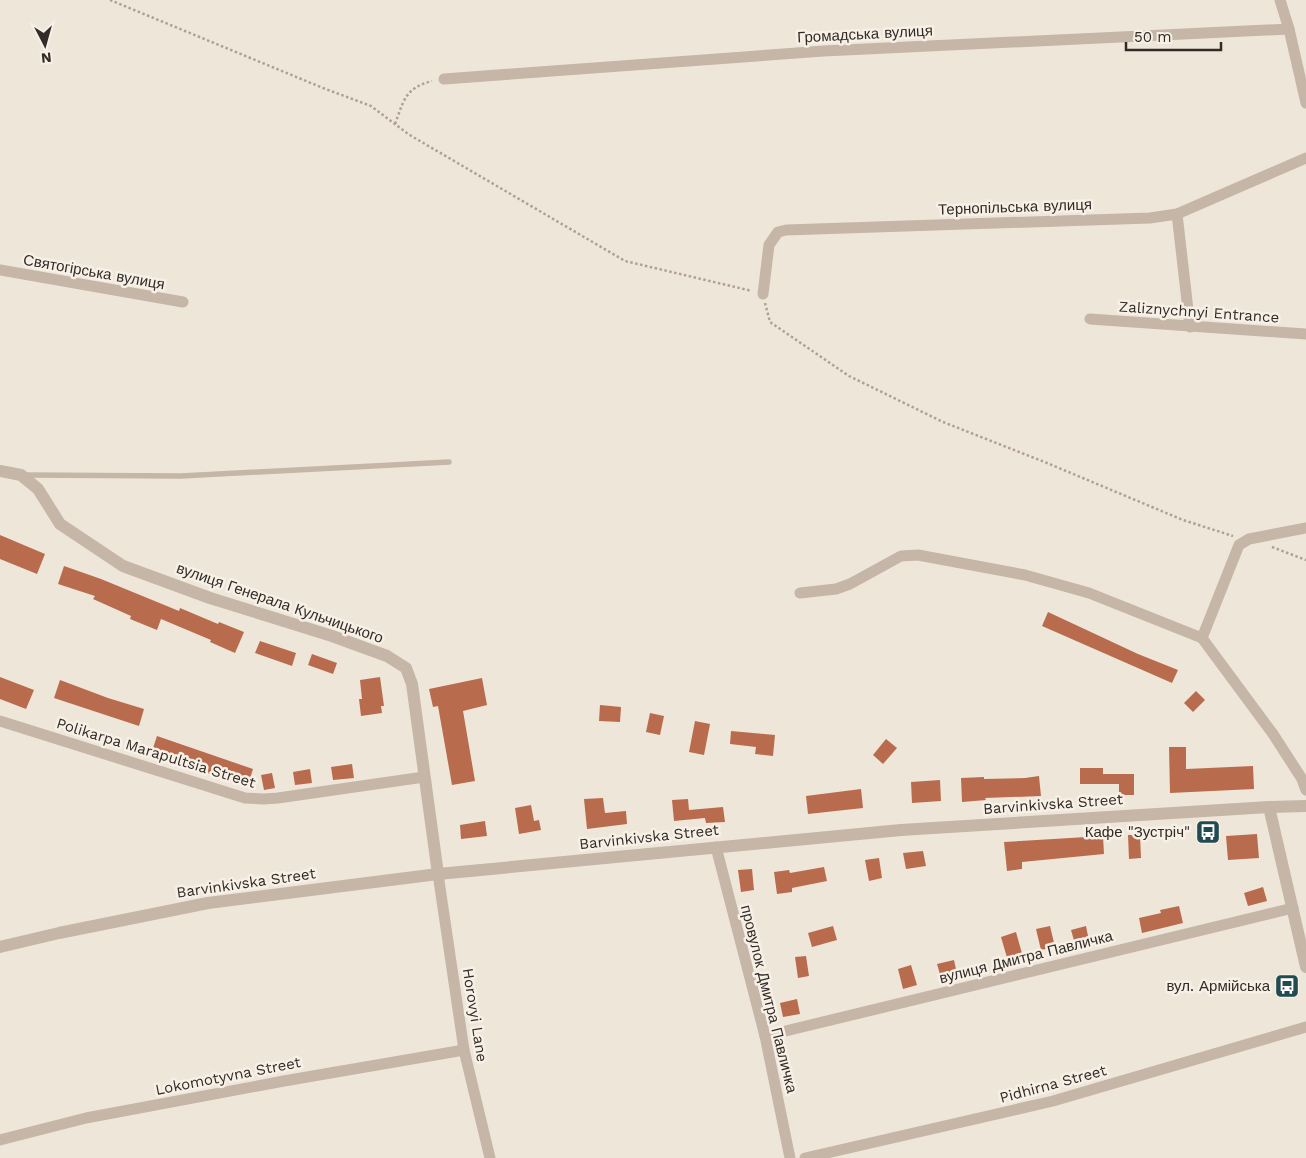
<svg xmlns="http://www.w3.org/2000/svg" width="1306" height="1158" font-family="'Work Sans',sans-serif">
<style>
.building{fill:#b96b4e}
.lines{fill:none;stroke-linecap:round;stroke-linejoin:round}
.path{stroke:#b1a092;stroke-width:2.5;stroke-dasharray:2.5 2.5;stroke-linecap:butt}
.service{stroke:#c5b6a8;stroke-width:5.5}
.minor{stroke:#c5b6a8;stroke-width:11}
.tertiary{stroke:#c5b6a8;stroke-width:12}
.labels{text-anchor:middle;stroke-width:5;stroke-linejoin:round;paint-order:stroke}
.street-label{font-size:15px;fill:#332b27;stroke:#f7f0e6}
.poi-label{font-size:15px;fill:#332b27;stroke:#f7f0e6;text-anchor:end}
</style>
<rect width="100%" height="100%" fill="#efe6da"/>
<!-- building -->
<g class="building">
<polygon points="0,535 45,554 37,574 0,559"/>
<polygon points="64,566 101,579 179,611 180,608 218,624 219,622 244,632 235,653 210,642 211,640 161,619 157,630 130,619 131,616 93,599 95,596 58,584"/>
<polygon points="1048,612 1138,654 1178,670 1172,683 1042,626"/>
<polygon points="260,641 296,653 292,666 255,653"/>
<polygon points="312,654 337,663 333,674 308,665"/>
<polygon points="0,677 34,690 26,709 0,699"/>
<polygon points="380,677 384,706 381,706 382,713 361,716 359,699 362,699 360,680"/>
<polygon points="482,678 487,705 463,711 475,781 452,785 438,706 433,707 429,689"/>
<polygon points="60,680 108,698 144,709 139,726 54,698"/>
<polygon points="1196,691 1205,700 1193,712 1184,703"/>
<polygon points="600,705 621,707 620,722 599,721"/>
<polygon points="650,713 664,716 660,735 646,732"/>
<polygon points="695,721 710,724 704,755 689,752"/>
<polygon points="731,731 775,735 773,756 755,754 756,747 730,744"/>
<polygon points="157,736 253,769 248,785 243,785 151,754"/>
<polygon points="886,739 897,748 883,764 873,755"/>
<polygon points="1169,747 1186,747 1186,769 1253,766 1254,789 1170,793"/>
<polygon points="352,764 354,778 333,780 331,767"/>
<polygon points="1080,768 1103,768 1103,774 1134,774 1134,795 1119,795 1119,784 1080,784"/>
<polygon points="310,769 312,783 295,785 293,772"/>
<polygon points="272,773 275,788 264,790 261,775"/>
<polygon points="1039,776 1041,796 985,798 986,800 962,802 961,778 984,777 984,779 1025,778"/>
<polygon points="940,780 941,801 912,803 911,782"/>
<polygon points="861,789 863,808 808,814 806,796"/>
<polygon points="603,798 605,813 626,811 627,824 587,829 584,799"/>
<polygon points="688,799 689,810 723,807 725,822 706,823 705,818 674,821 672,800"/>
<polygon points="531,805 534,821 539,820 541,830 519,834 515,808"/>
<polygon points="485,821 487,836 461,839 460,825"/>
<polygon points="1257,834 1259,858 1228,860 1226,836"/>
<polygon points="1128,835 1140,835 1141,858 1129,859"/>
<polygon points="1103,836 1104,854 1022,862 1022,869 1007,871 1004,842"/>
<polygon points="923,851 926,866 906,869 903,853"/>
<polygon points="879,858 882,878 869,881 865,860"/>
<polygon points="824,867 827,881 792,888 792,892 777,894 774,872 789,870 790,873"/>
<polygon points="752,869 754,890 741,892 738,870"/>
<polygon points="1263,887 1267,901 1248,906 1244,893"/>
<polygon points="1179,906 1183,923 1142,933 1139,918 1161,913 1160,910"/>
<polygon points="833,926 837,940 812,947 808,933"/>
<polygon points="1050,926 1055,947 1041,950 1036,929"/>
<polygon points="1086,926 1089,941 1075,944 1071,930"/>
<polygon points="1016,932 1023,957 1008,961 1001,937"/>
<polygon points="806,956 809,976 798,978 795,957"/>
<polygon points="954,960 957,974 941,978 937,964"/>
<polygon points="911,965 917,985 903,989 898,969"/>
<polygon points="797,999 800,1014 783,1017 780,1003"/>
</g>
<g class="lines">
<!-- path -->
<g class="path">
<polyline points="110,0 323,88 371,106 408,134 625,261 752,291"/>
<path d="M395 124C404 100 405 88 432 81"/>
<polyline points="765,303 770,322 849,376 943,422 1047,463 1183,520 1233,536"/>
<polyline points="1272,547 1306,560"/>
</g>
<!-- service -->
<polyline class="service" points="24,475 181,476 449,462"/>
<!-- minor -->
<g class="minor">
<polyline points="1280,0 1289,29 1306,103"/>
<polyline points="444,79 824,51 1289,29"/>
<polyline points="1177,214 1190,327"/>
<polyline points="0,270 183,302"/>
<polyline points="763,294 769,245 778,232 786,230 1150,218 1177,214 1306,158"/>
<polyline points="1090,319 1306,334"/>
<polyline points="800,593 836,589 850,584 901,556 918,555 1025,575 1089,593 1202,638 1273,734 1302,779 1306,790"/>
<polyline points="1202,638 1239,545 1249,539 1306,528"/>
<polyline points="0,721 245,798 264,799 278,798 424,777"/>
<polyline points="716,847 765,1036 790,1158"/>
<polyline points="438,874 464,1050 490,1158"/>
<polyline points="765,1036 1293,908"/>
<polyline points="0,1140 86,1118 284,1081 464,1050"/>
<polyline points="805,1158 1053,1101 1306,1027"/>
</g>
<!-- tertiary -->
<g class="tertiary">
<polyline points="0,471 21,475 38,489 60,524 123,566 210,598 332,636 387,656 406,668 412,684 438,874"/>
<polyline points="1269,807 1306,967"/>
<polyline points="0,947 59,933 208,903 438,874 901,830 1269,807 1306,806"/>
</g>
</g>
<!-- icons -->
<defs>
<symbol id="bus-square" viewBox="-11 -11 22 22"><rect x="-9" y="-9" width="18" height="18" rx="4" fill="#214b50" stroke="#f7f0e6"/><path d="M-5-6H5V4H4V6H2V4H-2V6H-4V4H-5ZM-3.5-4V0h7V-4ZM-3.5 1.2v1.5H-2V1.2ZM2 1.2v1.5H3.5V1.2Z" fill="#fff"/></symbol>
</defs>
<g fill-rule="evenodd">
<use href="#bus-square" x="1194" y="818" width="28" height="28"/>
<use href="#bus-square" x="1273" y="972" width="28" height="28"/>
</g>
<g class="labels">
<!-- street labels -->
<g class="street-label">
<text transform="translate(865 34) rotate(-3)" y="5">Громадська вулиця</text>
<text transform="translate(1015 207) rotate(-2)" y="5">Тернопільська вулиця</text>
<text transform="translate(94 272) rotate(10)" y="5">Святогірська вулиця</text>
<text transform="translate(1199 312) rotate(4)" y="5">Zaliznychnyi Entrance</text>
<text transform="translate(280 603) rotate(19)" y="5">вулиця Генерала Кульчицького</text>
<text transform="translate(156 753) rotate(17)" y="5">Polikarpa Marapultsia Street</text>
<text transform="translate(1053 804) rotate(-4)" y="5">Barvinkivska Street</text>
<text transform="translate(649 837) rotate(-6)" y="5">Barvinkivska Street</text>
<text transform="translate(246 883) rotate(-8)" y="5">Barvinkivska Street</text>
<text transform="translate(1026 957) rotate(-14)" y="5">вулиця Дмитра Павличка</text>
<text transform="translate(769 999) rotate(76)" y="5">провулок Дмитра Павличка</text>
<text transform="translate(475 1015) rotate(81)" y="5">Horovyi Lane</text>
<text transform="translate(228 1076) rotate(-11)" y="5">Lokomotyvna Street</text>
<text transform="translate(1053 1084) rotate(-15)" y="5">Pidhirna Street</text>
</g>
<!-- poi labels -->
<g class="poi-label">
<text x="1190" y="837">Кафе "Зустріч"</text>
<text x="1270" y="991">вул. Армійська</text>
</g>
</g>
<!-- north arrow -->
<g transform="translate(45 45) rotate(174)" stroke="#f7f0e6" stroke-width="4" paint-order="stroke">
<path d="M0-4L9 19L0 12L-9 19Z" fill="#332b27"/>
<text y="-8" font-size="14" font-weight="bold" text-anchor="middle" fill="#332b27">N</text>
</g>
<!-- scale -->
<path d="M1126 42v8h95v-8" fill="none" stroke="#332b27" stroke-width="2.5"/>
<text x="1134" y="42" font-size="15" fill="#332b27" stroke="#f7f0e6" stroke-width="4" paint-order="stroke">50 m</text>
</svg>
